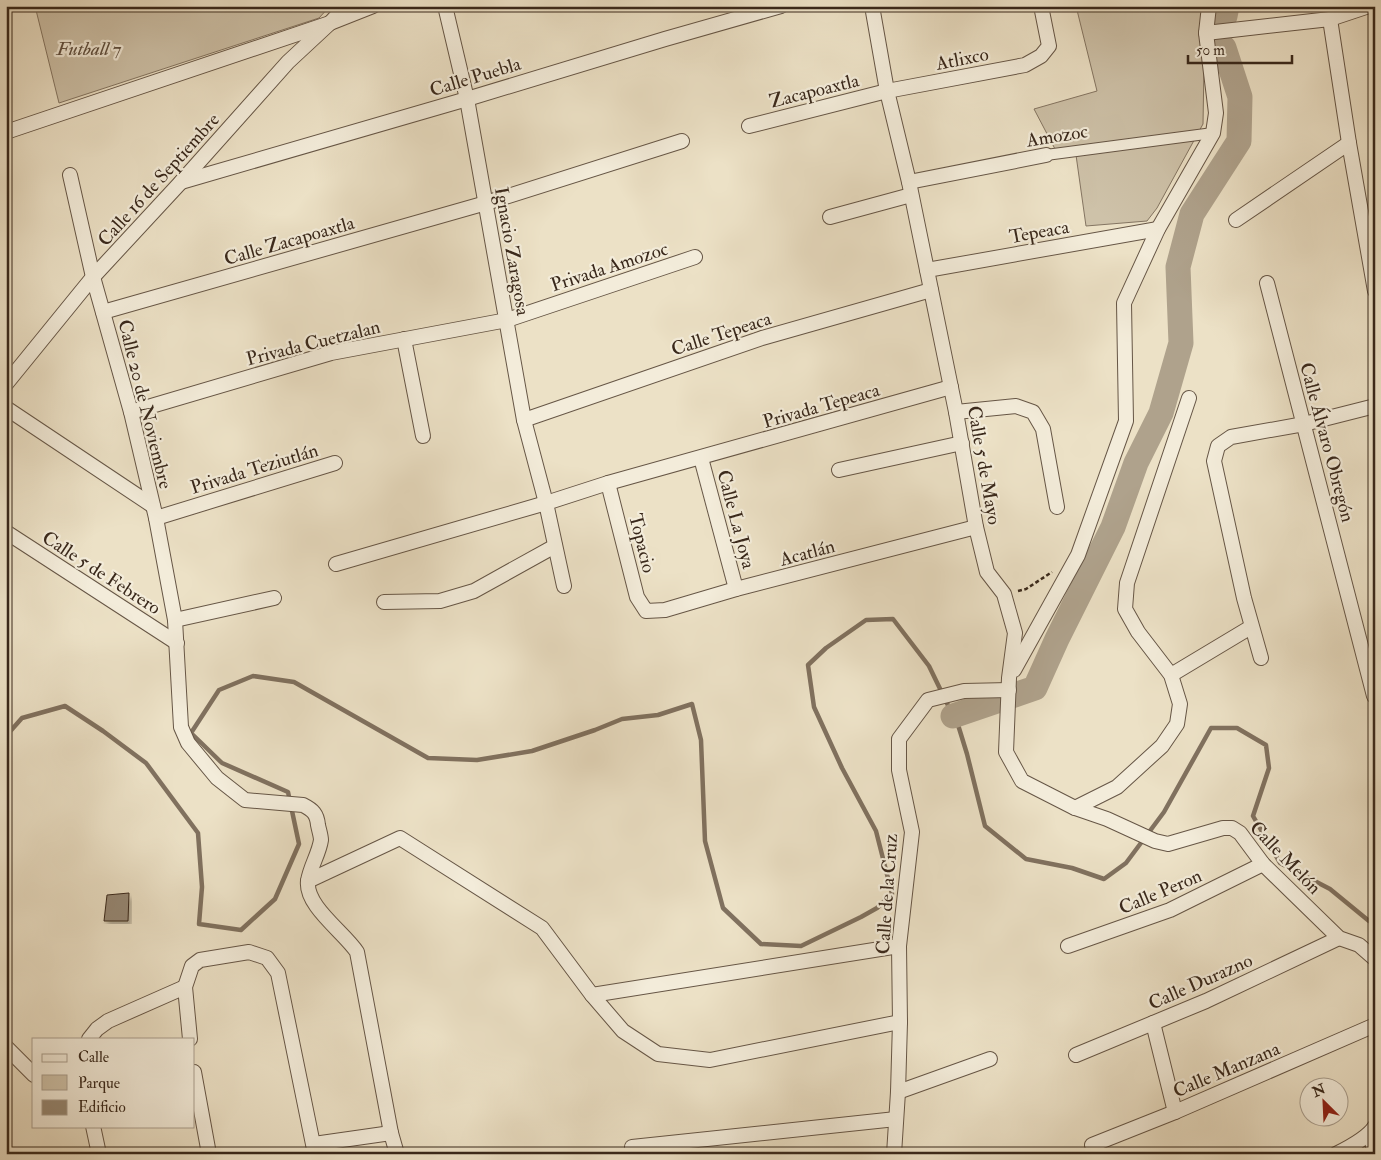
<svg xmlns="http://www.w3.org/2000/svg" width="1381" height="1160" font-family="'IM FELL Double Pica',serif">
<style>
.green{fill:#cec2a9;stroke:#847562}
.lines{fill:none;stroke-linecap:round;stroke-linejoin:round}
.stream{stroke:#80715f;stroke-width:4.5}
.river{stroke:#afa28c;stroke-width:25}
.building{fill:#968874;stroke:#39281b;filter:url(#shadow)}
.pedestrian-casing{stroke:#665646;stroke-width:12}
.minor-casing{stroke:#665646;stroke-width:16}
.path{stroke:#39281b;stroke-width:2.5;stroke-dasharray:4 2.5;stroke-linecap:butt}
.pedestrian{stroke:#f3ecda;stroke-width:10}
.minor{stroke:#f3ecda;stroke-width:14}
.labels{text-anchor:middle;stroke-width:4.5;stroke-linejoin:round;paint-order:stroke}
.park-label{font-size:19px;font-style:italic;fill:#5e4e3e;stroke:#f3ecda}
.street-label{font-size:19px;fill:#39281b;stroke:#f3ecda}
</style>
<defs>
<filter id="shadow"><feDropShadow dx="3" dy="5.5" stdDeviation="2.5" flood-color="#0004"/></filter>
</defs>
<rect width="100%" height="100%" fill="#ece1c6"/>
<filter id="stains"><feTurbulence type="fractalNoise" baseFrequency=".004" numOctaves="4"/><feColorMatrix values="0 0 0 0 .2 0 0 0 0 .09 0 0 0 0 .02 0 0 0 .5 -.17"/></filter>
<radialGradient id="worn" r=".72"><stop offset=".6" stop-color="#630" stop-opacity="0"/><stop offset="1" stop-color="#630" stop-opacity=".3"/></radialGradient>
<!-- green -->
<g class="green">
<polygon points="35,6 330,6 319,18 59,103"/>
<polygon points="1076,6 1205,6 1203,124 1157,208 1147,221 1086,226 1075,148 1055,149 1034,109 1097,91"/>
</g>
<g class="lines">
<!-- stream -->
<polyline class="stream" points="6,736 22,718 65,706 103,731 146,763 198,833 202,887 199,924 241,930 275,899 299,844 288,792 222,763 191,733 219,690 253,676 294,682 428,758 477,760 532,751 595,730 622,719 658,715 692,704 701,740 705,841 723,908 761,944 801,946 861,917 877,908 892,894 876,831 842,768 814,707 808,665 826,648 866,620 893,619 929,666 959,728 967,754 985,826 1026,859 1072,868 1104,879 1126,863 1164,812 1211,728 1237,728 1266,745 1269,768 1253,816 1280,863 1330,889 1369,921 1375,916"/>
<!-- river -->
<g class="river">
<polyline points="1225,16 1227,6"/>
<polyline points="953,716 1035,688 1057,639 1113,527 1136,463 1161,413 1181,343 1178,267 1192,214 1239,141 1240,97 1224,48"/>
</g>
</g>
<!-- building -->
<polygon class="building" points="129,893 128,921 104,921 107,895"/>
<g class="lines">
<defs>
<polyline id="pedestrian" points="1046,155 1213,133"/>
<g id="minor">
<polyline points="445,6 467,99 524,420 546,503 564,586"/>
<polyline points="872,6 887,91 909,182 956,412 976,527 987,572 1004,594 1015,633 1009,678 1006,752 1022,781 1075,808 1107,819 1155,841 1168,844 1223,828 1232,828 1240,833 1263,864 1339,938 1359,945 1375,959"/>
<polyline points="1330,19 1349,143 1375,291"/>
<polyline points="1206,33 1330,19 1369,6"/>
<polyline points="749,126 887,91 1025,65 1041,56 1049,46 1041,6"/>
<polyline points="6,132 330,23 373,6"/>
<path d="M70 175 93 277 131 412 156 518 175 620 181 727 188 743 217 778 245 800 303 805C313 810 317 814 318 825 319 830 321 836 321 840 319 854 310 867 308 881 305 906 344 932 357 952L391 1133 397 1154"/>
<polyline points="181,182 467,99 665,39 781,6"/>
<polyline points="909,182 1046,155"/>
<polyline points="830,217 911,195"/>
<polyline points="1236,220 1349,143"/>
<polyline points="927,270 1158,229"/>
<polyline points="1267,283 1374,696"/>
<polyline points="103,312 486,203 682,141"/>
<polyline points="404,339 423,436"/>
<polyline points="6,384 93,277 181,182 288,62 330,23 346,6"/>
<polyline points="6,408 153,506"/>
<polyline points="131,412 331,353 507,320 695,257"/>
<polyline points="956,412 1016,406 1033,412 1043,429 1057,507"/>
<polyline points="524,420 762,338 931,290"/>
<polyline points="701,458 736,589"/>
<polyline points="839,470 962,443"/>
<polyline points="608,483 637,597 646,611 665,610 736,589 976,527"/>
<polyline points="156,518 335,463"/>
<polyline points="6,532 177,643"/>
<polyline points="336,564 546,503 608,483 951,387"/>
<polyline points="384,602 440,601 474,591 555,546"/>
<polyline points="175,620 274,598"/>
<polyline points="1261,658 1244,598 1214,461 1218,446 1231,437 1304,424 1375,406"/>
<polyline points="1014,670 1078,555 1126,421 1124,303 1158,229 1213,133 1216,113 1206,33 1209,6"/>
<polyline points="1171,675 1251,627"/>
<polyline points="1075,808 1117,787 1162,746 1177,724 1180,704 1171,675 1138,632 1125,609 1127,583 1189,398"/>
<polyline points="308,881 400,838 542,928 592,995 623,1031 658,1054 710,1060 900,1022"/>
<polyline points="1068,946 1170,910 1263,864"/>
<polyline points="592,995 899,946"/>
<polyline points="1153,1023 1175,1112"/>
<polyline points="89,1039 97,1029 108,1021 185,987"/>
<polyline points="190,1039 185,987 192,966 200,960 249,952 267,958 278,973 315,1154"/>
<polyline points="6,1047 34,1075"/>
<polyline points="1076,1055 1206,1001 1339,938"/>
<polyline points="194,1072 209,1154"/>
<polyline points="898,1092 990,1059"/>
<polyline points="93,1126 99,1154"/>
<polyline points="1371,1132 1374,1154"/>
<polyline points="314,1144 391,1133"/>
<polyline points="1092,1145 1175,1112 1375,1025"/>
<polyline points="632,1147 896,1119"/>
<polyline points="894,1154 898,1092 900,1022 899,946 912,832 899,770 899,739 928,700 964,691 1009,690"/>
<path d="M1336 1154C1348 1148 1368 1138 1375 1126"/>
</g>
</defs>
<!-- pedestrian casing -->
<use href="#pedestrian" class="pedestrian-casing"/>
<!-- minor casing -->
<use href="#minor" class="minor-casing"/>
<!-- path -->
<polyline class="path" points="1018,591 1026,589 1052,572"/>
<!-- pedestrian -->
<use href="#pedestrian" class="pedestrian"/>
<!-- minor -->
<use href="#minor" class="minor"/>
</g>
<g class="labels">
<!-- park labels -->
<g class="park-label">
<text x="89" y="55">Futball 7</text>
</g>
<!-- street labels -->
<g class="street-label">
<text transform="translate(962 58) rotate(-11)" y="7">Atlixco</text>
<text transform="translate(475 76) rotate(-17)" y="7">Calle Puebla</text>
<text transform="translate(814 90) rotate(-14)" y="7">Zacapoaxtla</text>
<text transform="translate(1057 135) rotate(-9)" y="7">Amozoc</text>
<text transform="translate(158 179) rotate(-48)" y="7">Calle 16 de Septiembre</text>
<text transform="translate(1039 231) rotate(-10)" y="7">Tepeaca</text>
<text transform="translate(289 240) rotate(-16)" y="7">Calle Zacapoaxtla</text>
<text transform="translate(513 251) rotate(80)" y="7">Ignacio Zaragosa</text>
<text transform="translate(609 266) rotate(-18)" y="7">Privada Amozoc</text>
<text transform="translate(721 333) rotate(-18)" y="7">Calle Tepeaca</text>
<text transform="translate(313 342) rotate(-14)" y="7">Privada Cuetzalan</text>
<text transform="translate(146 404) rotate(76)" y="7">Calle 20 de Noviembre</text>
<text transform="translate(821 405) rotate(-16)" y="7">Privada Tepeaca</text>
<text transform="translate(1328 442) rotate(75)" y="7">Calle Álvaro Obregón</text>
<text transform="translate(985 465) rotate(80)" y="7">Calle 5 de Mayo</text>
<text transform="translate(254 468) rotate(-17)" y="7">Privada Teziutlán</text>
<text transform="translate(737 519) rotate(75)" y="7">Calle La Joya</text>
<text transform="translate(643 543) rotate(76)" y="7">Topacio</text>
<text transform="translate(807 552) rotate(-15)" y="7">Acatlán</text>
<text transform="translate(102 572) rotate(33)" y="7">Calle 5 de Febrero</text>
<text transform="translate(1286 857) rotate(46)" y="7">Calle Melón</text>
<text transform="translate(1160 891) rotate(-23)" y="7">Calle Peron</text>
<text transform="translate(886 894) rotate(-86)" y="7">Calle de la Cruz</text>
<text transform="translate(1200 981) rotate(-24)" y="7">Calle Durazno</text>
<text transform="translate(1226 1069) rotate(-23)" y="7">Calle Manzana</text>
</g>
</g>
<!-- margin -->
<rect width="1381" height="1160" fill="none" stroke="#ece1c6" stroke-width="25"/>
<rect x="8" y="8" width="1366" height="1145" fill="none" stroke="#39281b" stroke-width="2.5"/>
<rect x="12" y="12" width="1356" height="1135" fill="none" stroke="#39281b"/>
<!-- legend -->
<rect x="32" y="1038" width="162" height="90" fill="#f3ecda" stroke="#a99e8e"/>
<rect x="42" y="1054" width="25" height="8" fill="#f3ecda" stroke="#a99e8e"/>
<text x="78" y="1062" font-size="15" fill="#39281b">Calle</text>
<rect x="42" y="1075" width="25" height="15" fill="#cec2a9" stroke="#a99e8e"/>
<text x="78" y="1088" font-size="15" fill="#39281b">Parque</text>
<rect x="42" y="1100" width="25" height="15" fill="#968874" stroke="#a99e8e"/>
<text x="78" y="1112" font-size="15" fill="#39281b">Edificio</text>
<!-- north arrow -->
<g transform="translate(1324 1102) rotate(336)"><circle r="24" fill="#f3ecda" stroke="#a99e8e"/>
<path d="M0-4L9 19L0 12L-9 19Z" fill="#8f2418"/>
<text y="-8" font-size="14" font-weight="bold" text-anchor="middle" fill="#39281b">N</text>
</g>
<!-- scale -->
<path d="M1188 55v8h104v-8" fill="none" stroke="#39281b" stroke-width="2.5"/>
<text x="1196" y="55" font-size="15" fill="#39281b" stroke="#f3ecda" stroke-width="4" paint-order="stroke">50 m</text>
<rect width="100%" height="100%" filter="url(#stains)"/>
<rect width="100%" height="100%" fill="url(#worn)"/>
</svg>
